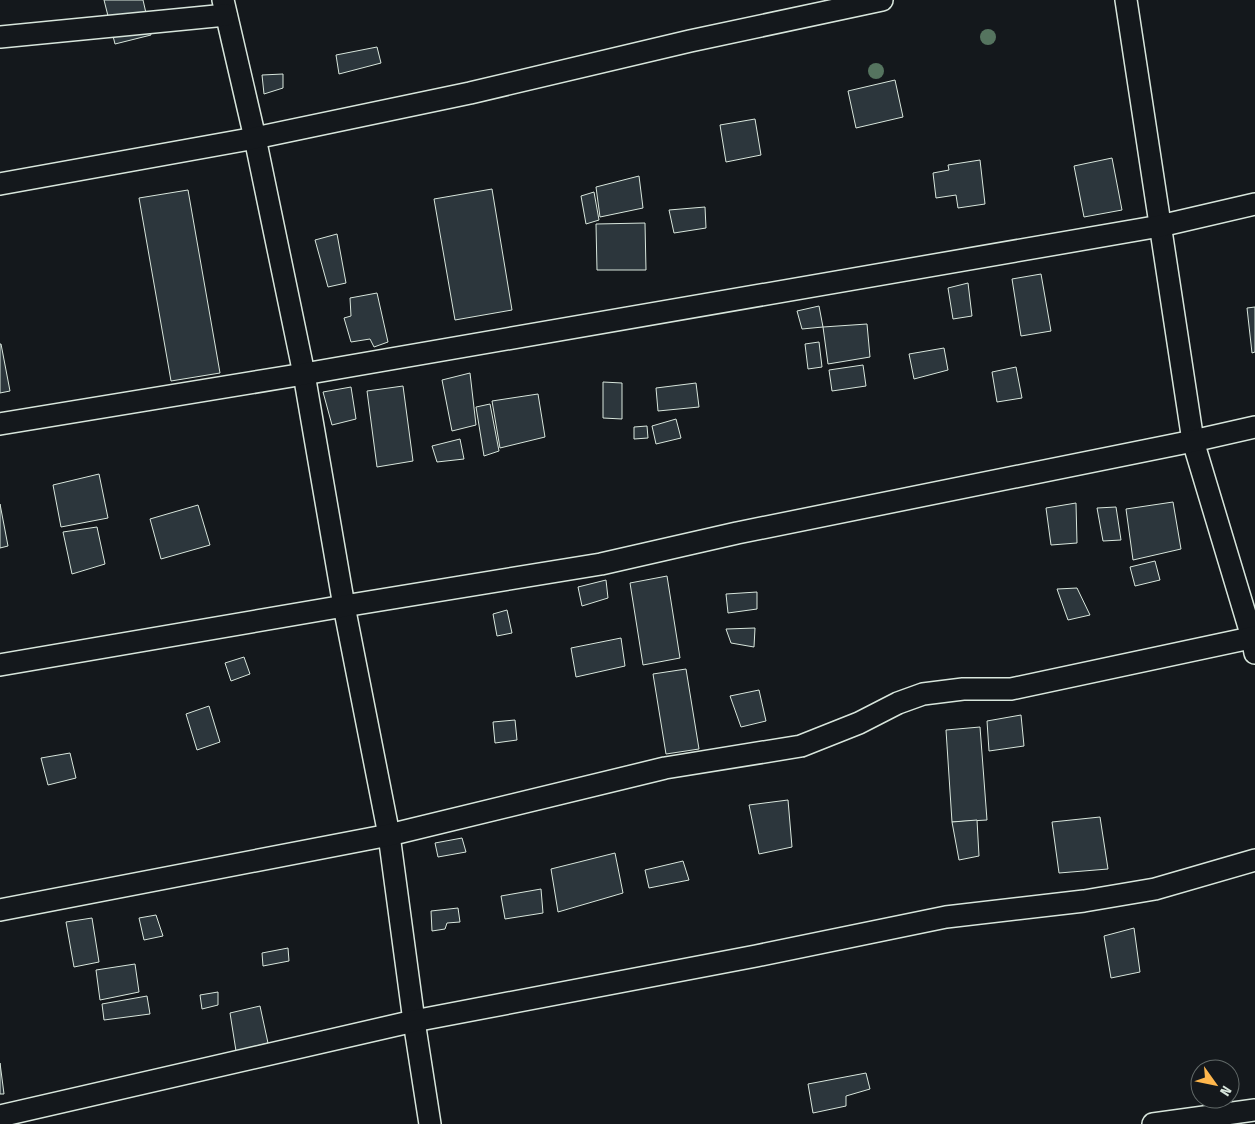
<svg xmlns="http://www.w3.org/2000/svg" width="1255" height="1124" font-family="'Fira Sans Condensed',sans-serif">
<style>
.building{fill:#2c363c;stroke:#d8e6dc}
.lines{fill:none;stroke-linecap:round;stroke-linejoin:round}
.minor-casing{stroke:#d8e6dc;stroke-width:24}
.minor{stroke:#14181c;stroke-width:21}
.tree{fill:#55745f}
</style>
<rect width="100%" height="100%" fill="#14181c"/>
<!-- building -->
<g class="building">
<polygon points="104,0 143,0 151,35 115,44"/>
<polygon points="377,47 381,63 339,74 336,55"/>
<polygon points="283,74 283,88 264,94 262,75"/>
<polygon points="895,80 903,117 856,128 848,91"/>
<polygon points="755,119 761,155 726,162 720,125"/>
<polygon points="1112,158 1122,210 1084,217 1074,166"/>
<polygon points="980,160 985,204 958,208 956,195 936,198 933,173 949,170 948,165"/>
<polygon points="639,176 643,208 600,217 596,187"/>
<polygon points="492,189 512,310 455,320 434,199"/>
<polygon points="188,190 220,373 171,381 139,198"/>
<polygon points="594,192 599,220 586,224 581,196"/>
<polygon points="705,207 706,228 674,233 669,210"/>
<polygon points="645,223 646,270 597,270 596,224"/>
<polygon points="337,234 346,283 328,287 315,240"/>
<polygon points="1041,274 1051,331 1021,336 1012,279"/>
<polygon points="968,283 972,316 953,319 948,288"/>
<polygon points="377,293 388,342 374,347 370,339 351,342 344,318 351,316 350,298"/>
<polygon points="819,306 823,327 802,329 797,311"/>
<polygon points="1255,307 1255,352 1252,353 1247,308"/>
<polygon points="867,324 870,357 828,364 823,327"/>
<polygon points="819,342 822,367 808,369 805,344"/>
<polygon points="0,344 1,344 10,391 0,393"/>
<polygon points="944,348 948,370 914,379 909,354"/>
<polygon points="863,365 866,386 832,391 829,370"/>
<polygon points="1016,367 1022,398 997,402 992,372"/>
<polygon points="470,373 476,425 452,431 442,380"/>
<polygon points="603,382 622,383 622,419 603,418"/>
<polygon points="696,383 699,407 658,411 656,388"/>
<polygon points="403,386 413,461 377,467 367,391"/>
<polygon points="351,387 356,419 332,425 323,392"/>
<polygon points="538,394 545,437 500,448 492,401"/>
<polygon points="490,404 499,451 484,456 476,407"/>
<polygon points="676,419 681,438 656,444 652,426"/>
<polygon points="647,426 648,438 634,439 634,427"/>
<polygon points="460,439 464,459 437,462 432,446"/>
<polygon points="99,474 108,518 61,527 53,485"/>
<polygon points="1173,502 1181,549 1133,560 1126,509"/>
<polygon points="1076,503 1077,543 1051,545 1046,508"/>
<polygon points="0,504 8,546 0,548"/>
<polygon points="198,505 210,545 161,559 150,519"/>
<polygon points="1116,507 1121,540 1103,541 1097,508"/>
<polygon points="97,527 105,564 72,574 63,532"/>
<polygon points="1155,561 1160,580 1135,586 1130,567"/>
<polygon points="667,576 680,658 643,665 630,583"/>
<polygon points="606,580 608,598 582,606 578,587"/>
<polygon points="1077,588 1090,615 1068,620 1057,589"/>
<polygon points="757,592 757,609 728,613 726,594"/>
<polygon points="507,610 512,633 497,636 493,614"/>
<polygon points="755,628 754,647 731,643 726,629"/>
<polygon points="621,638 625,666 576,677 571,648"/>
<polygon points="244,657 250,674 231,681 225,663"/>
<polygon points="686,669 699,749 666,754 653,674"/>
<polygon points="759,690 766,721 741,727 730,696"/>
<polygon points="209,706 220,742 197,750 186,714"/>
<polygon points="1021,715 1024,746 989,751 987,721"/>
<polygon points="515,720 517,740 495,743 493,722"/>
<polygon points="980,727 987,820 952,822 946,730"/>
<polygon points="70,753 76,778 48,785 41,758"/>
<polygon points="788,800 792,847 759,854 749,805"/>
<polygon points="1100,817 1108,869 1059,873 1052,822"/>
<polygon points="977,820 979,856 959,860 952,822"/>
<polygon points="462,838 466,852 438,857 435,843"/>
<polygon points="615,853 623,893 558,912 551,869"/>
<polygon points="683,861 689,880 649,888 645,870"/>
<polygon points="541,889 543,913 505,919 501,896"/>
<polygon points="458,908 460,922 447,923 445,929 432,931 431,911"/>
<polygon points="156,915 163,936 144,940 139,918"/>
<polygon points="92,918 99,962 74,967 66,922"/>
<polygon points="1134,928 1140,972 1111,978 1104,936"/>
<polygon points="288,948 289,961 263,966 262,953"/>
<polygon points="135,964 139,992 100,1000 96,970"/>
<polygon points="218,992 218,1005 202,1009 200,995"/>
<polygon points="147,996 150,1014 104,1020 102,1004"/>
<polygon points="260,1006 268,1043 236,1051 230,1013"/>
<polygon points="0,1063 4,1094 0,1094"/>
<polygon points="866,1073 870,1089 846,1096 846,1106 813,1113 808,1084"/>
</g>
<g class="lines">
<defs>
<g id="minor">
<polyline points="223,0 255,138 304,374 344,606 389,835 414,1021 430,1124"/>
<polyline points="1126,0 1193,441 1252,637 1255,653"/>
<polyline points="0,37 226,15"/>
<polyline points="0,184 255,138 470,93 690,41 882,0"/>
<polyline points="0,424 304,374 1160,226 1255,204"/>
<polyline points="0,665 344,606 601,564 737,533 1193,441 1255,427"/>
<polyline points="0,910 389,835 665,768 801,746 859,723 898,703 923,694 963,689 1011,689 1255,637"/>
<polyline points="0,1116 414,1021 756,956 946,917 1084,901 1155,889 1255,860"/>
<polyline points="1153,1124 1255,1110"/>
</g>
</defs>
<!-- minor casing -->
<use href="#minor" class="minor-casing"/>
<!-- minor -->
<use href="#minor" class="minor"/>
</g>
<!-- trees -->
<g class="tree">
<circle cx="988" cy="37" r="8"/>
<circle cx="876" cy="71" r="8"/>
</g>
<!-- north arrow -->
<g transform="translate(1215 1084) rotate(123)"><circle r="24" fill="#14181c" stroke="#626a69"/>
<path d="M0-4L9 19L0 12L-9 19Z" fill="#ffb74d"/>
<text y="-8" font-size="14" font-weight="bold" text-anchor="middle" fill="#d8e6dc">N</text>
</g>
</svg>
